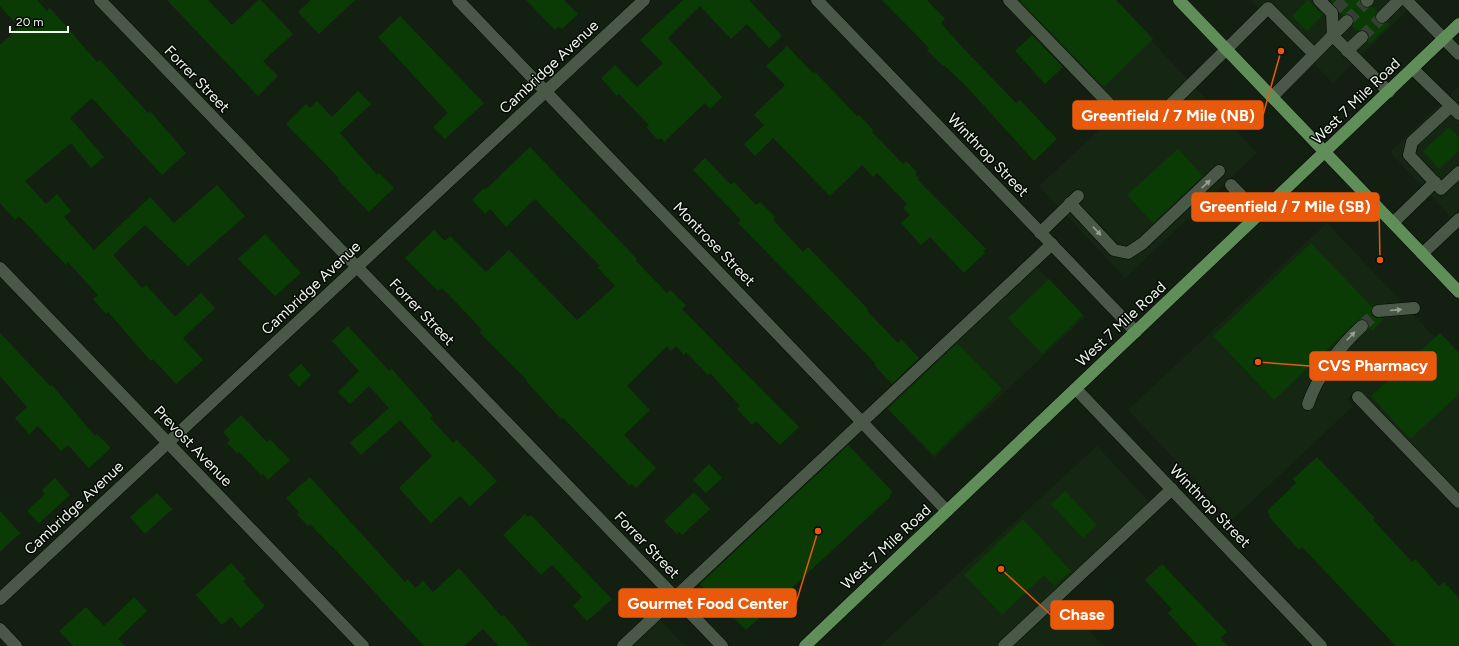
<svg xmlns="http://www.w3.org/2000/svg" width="1459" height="646" font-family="Figtree,sans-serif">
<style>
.built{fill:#152713}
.building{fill:#0a3b04}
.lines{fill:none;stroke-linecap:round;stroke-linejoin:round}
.minor-tunnel{stroke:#344032;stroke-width:12;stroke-dasharray:12 6;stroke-linecap:butt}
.minor-casing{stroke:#010901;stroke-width:13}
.major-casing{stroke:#010901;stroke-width:13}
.minor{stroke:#4a5947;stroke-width:12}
.major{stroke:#608e59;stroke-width:12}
.oneway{fill:#94a091}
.labels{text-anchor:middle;stroke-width:3;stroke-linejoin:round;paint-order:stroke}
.street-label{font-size:15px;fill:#eef7ec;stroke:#040803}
.leader{fill:none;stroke:#e8590c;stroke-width:1.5}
.callout-dot{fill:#e8590c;stroke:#040803;stroke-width:1.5}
.callout{fill:#e8590c;stroke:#e8590c;stroke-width:1.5}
.callout-label{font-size:16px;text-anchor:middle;font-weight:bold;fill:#fff}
</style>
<rect width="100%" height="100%" fill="#132011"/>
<!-- built -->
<g class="built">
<polygon points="1015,0 1113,0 1257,153 1125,278 1039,186 1108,122 1112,125 1125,113"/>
<polygon points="1251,0 1418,0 1333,83"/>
<polygon points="1459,86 1459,209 1451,217 1390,152"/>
<polygon points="1327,223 1459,363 1459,495 1358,390 1347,399 1353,406 1232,520 1128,410"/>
<polygon points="1035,265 1085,317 934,458 885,406"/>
<polygon points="1097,446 1152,505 1056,594 1103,646 880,646"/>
<polygon points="659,619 685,646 630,646"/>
</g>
<!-- building -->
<g class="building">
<polygon points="0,0 37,0 47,11 50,8 97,62 100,60 148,113 150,111 186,153 162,175 92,98 70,118 104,157 91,168 72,144 70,144 25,181 46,204 57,194 71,211 64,217 94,250 150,197 174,223 217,185 245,216 188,266 145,225 113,255 142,288 146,285 175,317 201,293 215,308 183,338 203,360 176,384 153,359 151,361 108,312 106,314 93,299 98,295 68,262 66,265 19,216 15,220 0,203 0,45 19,27 0,6"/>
<polygon points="167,0 208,0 232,25 258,0 261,0 293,34 263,61 278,76 258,96"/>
<polygon points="311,0 355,0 319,34 298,12"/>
<polygon points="526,0 564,0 578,14 562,29 559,26 555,30"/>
<polygon points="683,0 749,0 782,36 769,48 747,24 731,39 700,6 668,38 722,97 710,109 705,103 664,142 661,138 658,140 646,127 649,125 619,94 617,96 601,78 615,65 637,87 663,63 640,40"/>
<polygon points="882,0 927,0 945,19 941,23 962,47 1016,103 1020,100 1057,139 1034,161 967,87 944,65 943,66 927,50 929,48"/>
<polygon points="1019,0 1116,0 1153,39 1104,87"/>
<polygon points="1308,0 1323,15 1307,31 1292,16"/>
<polygon points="1330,0 1360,0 1362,7 1369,8 1372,6 1377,11 1375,15 1377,23 1384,24 1387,22 1390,24 1369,44 1367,42 1369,39 1368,32 1364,30 1357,31 1352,26 1354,22 1353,16 1348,14 1342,16 1337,8"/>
<polygon points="400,16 484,103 445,139 433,127 448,113 378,37"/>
<polygon points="1032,35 1063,67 1045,84 1015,51"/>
<polygon points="787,46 813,73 815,72 857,116 859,115 874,131 872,132 903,164 906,161 917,172 915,174 919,178 918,180 986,249 983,251 985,253 964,273 930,237 921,245 901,223 910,215 903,208 907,204 877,173 873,177 862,165 830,196 773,138 755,156 744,144 764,125 754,115 785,85 766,66"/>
<polygon points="358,91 371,104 340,133 377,175 379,173 394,188 369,212 338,180 339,178 286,124 306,104 310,108 317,101 332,117"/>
<polygon points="1449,127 1459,137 1459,151 1439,169 1423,151"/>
<polygon points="530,147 637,259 636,261 667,293 670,290 686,305 682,309 799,427 780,445 756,421 752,425 737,409 740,406 710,373 708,375 686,352 684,355 676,346 671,351 667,346 627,386 650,410 624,435 656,468 636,488 632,484 630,486 563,418 561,419 526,381 527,380 479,332 482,330 452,298 442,288 438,291 405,258 434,230 445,241 450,236 486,272 509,250 577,320 615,286 598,268 600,266 535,199 506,227 490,209 485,214 472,200 484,188 485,190"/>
<polygon points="1178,149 1203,176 1153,223 1127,195"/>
<polygon points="705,158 731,185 734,182 756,205 760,202 775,217 773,220 803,252 808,247 868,309 866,310 898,343 901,339 919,358 892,384 874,365 876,364 738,223 741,220 693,170"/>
<polygon points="265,234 301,273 275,296 238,259"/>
<polygon points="1311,243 1372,307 1372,316 1384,319 1372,331 1367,321 1360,318 1357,321 1274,400 1213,336"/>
<polygon points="1049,279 1083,315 1042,354 1008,318"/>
<polygon points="348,326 389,371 392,369 433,416 430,418 453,443 457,440 497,481 470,506 460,496 431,523 399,488 432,456 400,420 361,455 350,443 389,408 369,386 350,404 338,392 359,371 332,341"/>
<polygon points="0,333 50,386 52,385 95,436 97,434 111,448 89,468 68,445 61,451 38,426 29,434 15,418 27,407 0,376"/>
<polygon points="1440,333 1459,353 1459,394 1410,439 1371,396"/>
<polygon points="957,343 1002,389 934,455 888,409"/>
<polygon points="301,364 311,375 299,387 288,375"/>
<polygon points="241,415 267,442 270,439 290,460 268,480 263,474 262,476 239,452 238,454 227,443 230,440 223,432"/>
<polygon points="848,445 892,491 889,498 746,630 700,584"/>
<polygon points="1317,457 1375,518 1373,520 1412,562 1415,559 1439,586 1444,582 1459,598 1459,646 1396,646 1302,547 1299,550 1269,517 1270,515 1267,511 1296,483 1293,479"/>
<polygon points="709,464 722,478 706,493 693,480"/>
<polygon points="310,477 405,582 408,579 415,588 423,581 433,592 459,568 502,617 504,615 530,646 499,646 483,629 464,646 424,646 332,546 331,546 310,524 308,526 297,514 299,512 286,498"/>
<polygon points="55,478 70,495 39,523 27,511 45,494 42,490"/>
<polygon points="1065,491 1097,525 1083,538 1051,504"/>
<polygon points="694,492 710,509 682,535 679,532 677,534 664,521"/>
<polygon points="157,493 172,509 145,534 130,517"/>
<polygon points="0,511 20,533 0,552"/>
<polygon points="525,514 528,517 531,515 612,599 587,621 573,606 582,597 552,565 541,575 503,535"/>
<polygon points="1023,519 1071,571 1054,586 1044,575 1002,615 964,575"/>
<polygon points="231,563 246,579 243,581 265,606 241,628 231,617 222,625 196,595"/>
<polygon points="1162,564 1227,632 1220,638 1228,646 1198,646 1168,613 1172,609 1145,580"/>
<polygon points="134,597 147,611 118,639 125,646 73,646 59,631 86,607 104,626"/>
</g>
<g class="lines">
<!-- minor-tunnel -->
<g class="minor-tunnel">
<polyline points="1336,9 1345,0"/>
<polyline points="1347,21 1367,1"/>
<polyline points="1362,37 1382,17"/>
<polyline points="1362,326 1378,311"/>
</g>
<defs>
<g id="minor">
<polyline points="100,0 722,646"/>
<polyline points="458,0 947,511"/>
<polyline points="817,0 1136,332"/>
<polyline points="1009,0 1116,111"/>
<polyline points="1319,0 1332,13 1333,36 1389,92"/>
<polyline points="1406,0 1459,54"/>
<polyline points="1367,1 1368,0"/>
<polyline points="1382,17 1399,0"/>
<polyline points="1347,51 1362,37"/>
<polyline points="1413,69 1451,106"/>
<polyline points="1272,97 1347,21"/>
<polyline points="1163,112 1268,8 1314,54"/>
<polyline points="1459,114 1451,106 1412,142 1409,155 1441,189 1459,172"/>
<polyline points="1231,185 1260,215"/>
<polyline points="1070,203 1114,250 1128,253 1143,243 1219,171"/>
<polyline points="1393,223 1435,182"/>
<polyline points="1040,233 1078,196"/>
<polyline points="1422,254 1459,219"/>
<polyline points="0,268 363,646"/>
<polyline points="1378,311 1414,308"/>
<polyline points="1076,389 1321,646"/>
<polyline points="1358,397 1459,502"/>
<path d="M1308 404C1318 375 1340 346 1362 326"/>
<polyline points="0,599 644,0"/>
<polyline points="0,629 16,646"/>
<polyline points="623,646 1052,244"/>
<polyline points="1004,646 1172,489"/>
</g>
<g id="major">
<polyline points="1179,0 1459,292"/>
<polyline points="805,646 1459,24"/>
</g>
</defs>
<!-- minor casing -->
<use href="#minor" class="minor-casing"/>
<!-- major casing -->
<use href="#major" class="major-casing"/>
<!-- minor -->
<use href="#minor" class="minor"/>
<!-- major -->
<use href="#major" class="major"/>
</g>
<!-- one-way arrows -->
<defs><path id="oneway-solid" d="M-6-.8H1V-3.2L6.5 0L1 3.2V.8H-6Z"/></defs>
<g class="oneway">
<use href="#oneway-solid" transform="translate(1206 184) rotate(-43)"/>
<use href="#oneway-solid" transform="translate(1097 231) rotate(47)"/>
<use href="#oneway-solid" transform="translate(1396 310) rotate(-5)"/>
<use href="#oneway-solid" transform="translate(1351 336) rotate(-46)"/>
</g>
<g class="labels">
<!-- street labels -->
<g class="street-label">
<text transform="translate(549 67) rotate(-43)" y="5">Cambridge Avenue</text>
<text transform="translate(197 79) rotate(46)" y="5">Forrer Street</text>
<text transform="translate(1356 101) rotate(-44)" y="5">West 7 Mile Road</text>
<text transform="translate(988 155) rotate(46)" y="5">Winthrop Street</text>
<text transform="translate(714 244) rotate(46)" y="5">Montrose Street</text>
<text transform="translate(311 288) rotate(-43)" y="5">Cambridge Avenue</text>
<text transform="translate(422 312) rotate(46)" y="5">Forrer Street</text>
<text transform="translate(1121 324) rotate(-43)" y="5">West 7 Mile Road</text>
<text transform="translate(193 446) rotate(46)" y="5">Prevost Avenue</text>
<text transform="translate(1210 506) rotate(46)" y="5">Winthrop Street</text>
<text transform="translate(74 508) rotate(-43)" y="5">Cambridge Avenue</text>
<text transform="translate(647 545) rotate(46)" y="5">Forrer Street</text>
<text transform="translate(886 547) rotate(-43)" y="5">West 7 Mile Road</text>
</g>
</g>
<!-- callouts -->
<path class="leader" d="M1281 51L1263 115M1380 260L1379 207M1258 362L1310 366M818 531L796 603M1001 569L1051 615"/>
<g class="callout-dot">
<circle cx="1281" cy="51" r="4"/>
<circle cx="1380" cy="260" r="4"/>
<circle cx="1258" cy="362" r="4"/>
<circle cx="818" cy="531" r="4"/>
<circle cx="1001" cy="569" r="4"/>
</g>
<g class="callout">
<rect x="1073" y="101" width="190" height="28" rx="4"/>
<rect x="1192" y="193" width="187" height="28" rx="4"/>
<rect x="1310" y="352" width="126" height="28" rx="4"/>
<rect x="619" y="589" width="177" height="28" rx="4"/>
<rect x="1051" y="601" width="62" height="28" rx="4"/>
</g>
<g class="callout-label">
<text x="1168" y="121">Greenfield / 7 Mile (NB)</text>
<text x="1285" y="212">Greenfield / 7 Mile (SB)</text>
<text x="1373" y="371">CVS Pharmacy</text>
<text x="708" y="609">Gourmet Food Center</text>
<text x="1082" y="620">Chase</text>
</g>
<!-- scale -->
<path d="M10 26v6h58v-6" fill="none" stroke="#eef7ec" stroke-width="2"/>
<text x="16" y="26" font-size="12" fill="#eef7ec" stroke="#040803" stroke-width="3" paint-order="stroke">20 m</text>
</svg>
